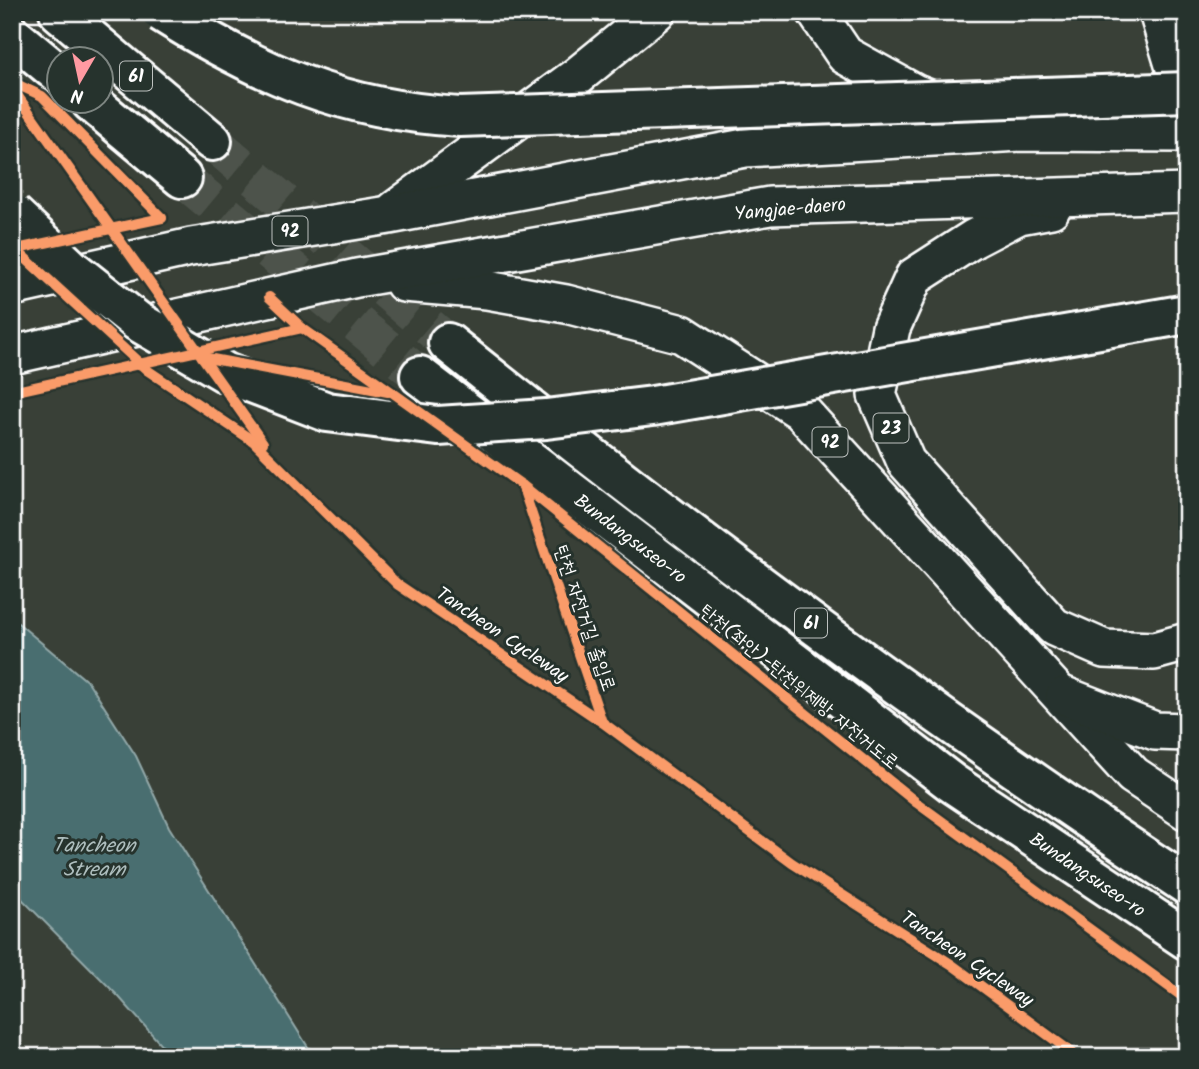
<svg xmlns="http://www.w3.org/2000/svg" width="1199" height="1069" font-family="Kalam,'Poor Story',sans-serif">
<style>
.water{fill:#4a6e6f;stroke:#92a8a9;stroke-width:2}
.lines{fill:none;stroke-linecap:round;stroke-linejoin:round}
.highway-tunnel{stroke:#4d534b;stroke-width:38;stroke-dasharray:38 19;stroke-linecap:butt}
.major-casing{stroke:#fff;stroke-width:42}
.highway-casing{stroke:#fff;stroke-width:44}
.major{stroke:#26332d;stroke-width:37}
.highway{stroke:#26332d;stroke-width:38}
.highway-bridge-casing{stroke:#fff;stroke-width:44;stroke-linecap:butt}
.highway-bridge{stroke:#26332d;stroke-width:38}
.cycleway-casing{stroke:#26332d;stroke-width:15}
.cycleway{stroke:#fa9b69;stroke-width:10}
.labels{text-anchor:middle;stroke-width:6;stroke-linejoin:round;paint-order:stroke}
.shield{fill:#26332d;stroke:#bec2c0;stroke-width:2}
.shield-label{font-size:18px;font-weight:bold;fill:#fff}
.street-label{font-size:19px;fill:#fff;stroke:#26332d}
.water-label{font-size:21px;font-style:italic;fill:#aebebe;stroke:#26332d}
</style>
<rect width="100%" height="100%" fill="#394037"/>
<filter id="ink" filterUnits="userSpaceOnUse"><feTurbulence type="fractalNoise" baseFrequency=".0143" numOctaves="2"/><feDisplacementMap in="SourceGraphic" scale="14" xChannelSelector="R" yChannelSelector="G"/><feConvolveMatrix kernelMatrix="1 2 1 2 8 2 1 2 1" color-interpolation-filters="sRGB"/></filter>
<g filter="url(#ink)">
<!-- water -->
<polygon class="water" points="12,618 89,683 136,756 169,827 308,1047 321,1057 172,1057 119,997 15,892 12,885"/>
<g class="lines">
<!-- highway-tunnel -->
<g class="highway-tunnel">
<polyline points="212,141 448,343"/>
<polyline points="182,178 420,376"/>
</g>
<defs>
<g id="major">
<polyline points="816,12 845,55 914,93 940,103"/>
<polyline points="1158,12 1187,107"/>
<polyline points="1051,209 1019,215 973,239 914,277 891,328 877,395 906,462 1054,627 1104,649 1154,651 1187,642"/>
<polyline points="395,210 576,77 656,12"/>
<polyline points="404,283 487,290 566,304 682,334 801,411 1133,775 1187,811"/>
<polyline points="12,287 191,247 389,215 745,148 1020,132 1187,133"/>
<polyline points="12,355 357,278 770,206 1187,193"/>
<polyline points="1065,696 1155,731 1187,732"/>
</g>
<g id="highway">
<polyline points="59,12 212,141"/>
<polyline points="12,35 60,75"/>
<polyline points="91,102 182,178"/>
<path d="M448 343C686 534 931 717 1187 885"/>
<polyline points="420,376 952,783 1187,940"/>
</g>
</defs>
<!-- major casing -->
<use href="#major" class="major-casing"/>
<!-- highway casing -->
<use href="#highway" class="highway-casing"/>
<!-- major -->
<use href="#major" class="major"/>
<!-- highway -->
<use href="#highway" class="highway"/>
<defs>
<g id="highway-bridge">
<path d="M161 12C260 74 342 110 460 117L1187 92"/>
<polyline points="12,213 74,271 137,321 226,373 327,412 438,426 546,419 653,406 1187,314"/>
</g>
</defs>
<!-- highway-bridge casing -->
<use href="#highway-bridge" class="highway-bridge-casing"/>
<!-- highway-bridge -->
<use href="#highway-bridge" class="highway-bridge"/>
<defs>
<g id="cycleway">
<polyline points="12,82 42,96 162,218"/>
<polyline points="12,88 263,443"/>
<polyline points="12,246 147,370 253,441 397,584 602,722 792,863 951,964 1078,1057"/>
<polyline points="12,250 162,218"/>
<polyline points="269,297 302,328 522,485 917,803 1187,1000"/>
<polyline points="202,357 388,392"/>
<polyline points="12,392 302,328"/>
<polyline points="522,485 602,722"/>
</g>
</defs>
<!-- cycleway casing -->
<use href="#cycleway" class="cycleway-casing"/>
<!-- cycleway -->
<use href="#cycleway" class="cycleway"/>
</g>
</g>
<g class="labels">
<!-- shield labels -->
<g class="shield">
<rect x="120" y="61.5" width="32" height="29" rx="5"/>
<rect x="272.5" y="216.5" width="35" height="29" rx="5"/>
<rect x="873.5" y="413.5" width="35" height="29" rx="5"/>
<rect x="812.5" y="427.5" width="35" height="29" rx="5"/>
<rect x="795" y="608.5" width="32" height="29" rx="5"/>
</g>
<g class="shield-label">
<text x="136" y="82">61</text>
<text x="290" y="237">92</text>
<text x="891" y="434">23</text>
<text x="830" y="448">92</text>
<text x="811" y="629">61</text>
</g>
<!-- street labels -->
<g class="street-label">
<text transform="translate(790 208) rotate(-5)" y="7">Yangjae-daero</text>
<text transform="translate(631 538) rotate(37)" y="7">Bundangsuseo-ro</text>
<text transform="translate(586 618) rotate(71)" y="7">탄천 자전거길 출입로</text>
<text transform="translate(503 634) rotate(34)" y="7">Tancheon Cycleway</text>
<text transform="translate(800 686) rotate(39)" y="7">탄천(좌안)-탄천위제방 자전거도로</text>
<text transform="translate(1088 874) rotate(34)" y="7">Bundangsuseo-ro</text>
<text transform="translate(968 958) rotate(34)" y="7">Tancheon Cycleway</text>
</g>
<!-- water labels -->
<g class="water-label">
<text x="94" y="852">Tancheon<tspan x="94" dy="24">Stream</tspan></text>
</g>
</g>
<!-- margin -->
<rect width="1199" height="1069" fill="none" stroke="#26332d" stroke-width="42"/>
<rect x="21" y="21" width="1157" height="1027" fill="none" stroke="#fff" stroke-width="2.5" filter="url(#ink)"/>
<!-- north arrow -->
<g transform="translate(80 80) rotate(189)"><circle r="33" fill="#26332d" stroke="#7d8581" stroke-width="2"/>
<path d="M0-5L12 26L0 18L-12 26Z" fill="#ff9aa2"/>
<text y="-10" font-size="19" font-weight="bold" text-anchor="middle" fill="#ffffff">N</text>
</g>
</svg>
